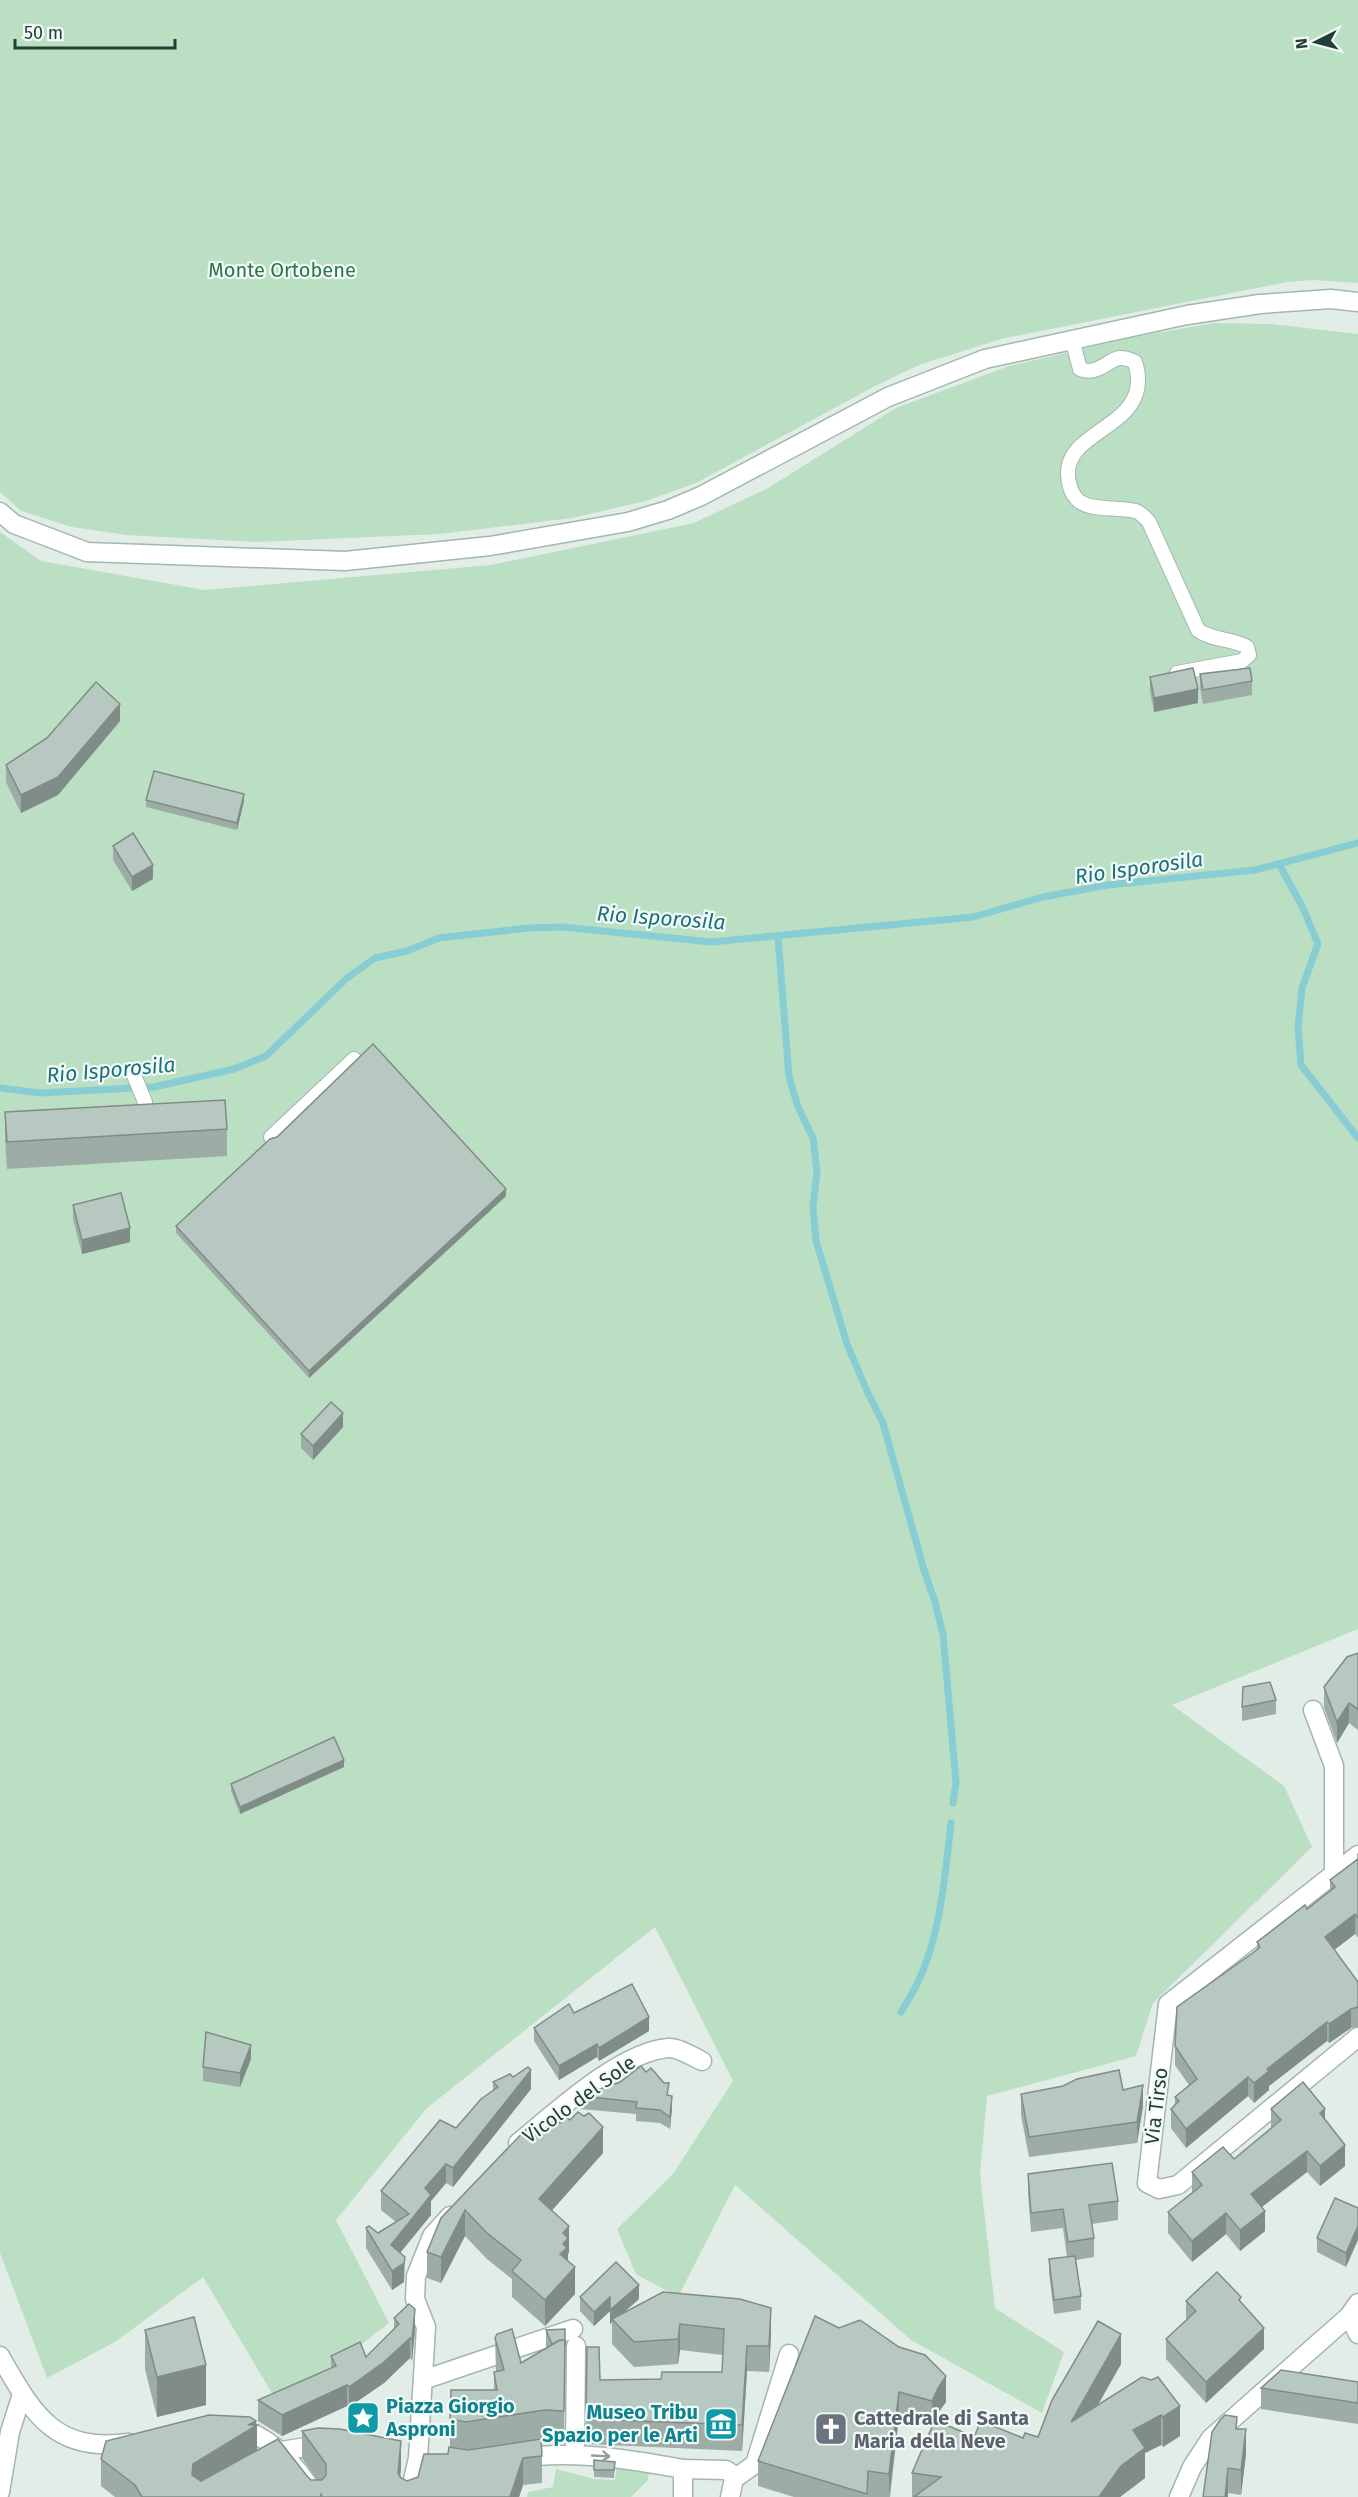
<svg xmlns="http://www.w3.org/2000/svg" width="1358" height="2497" font-family="'Fira Sans',sans-serif">
<style>
.green{fill:#badfc3}
.lines{fill:none;stroke-linecap:round;stroke-linejoin:round}
.stream{stroke:#88ccd4;stroke-width:7}
.service-casing{stroke:#a4b5af;stroke-width:16}
.minor-casing{stroke:#a4b5af;stroke-width:21}
.tertiary-casing{stroke:#a4b5af;stroke-width:21}
.secondary-casing{stroke:#a0b9af;stroke-width:21}
.service{stroke:#fff;stroke-width:14}
.minor{stroke:#fff;stroke-width:18}
.tertiary{stroke:#fff;stroke-width:18}
.secondary{stroke:#fff;stroke-width:18}
.wall{fill:#9daca6}
.shaded-wall{fill:#808c87}
.building{fill:#b7c8c1;stroke:#808c87;stroke-width:1.5}
.oneway{stroke:#909f9a}
.labels{text-anchor:middle;stroke-width:4.5;stroke-linejoin:round;paint-order:stroke}
.park-label{font-size:20px;fill:#2a7845;stroke:#f3f9f6}
.street-label{font-size:20px;fill:#213f36;stroke:#f3f9f6}
.culture-label{font-size:20px;font-weight:bold;fill:#0d838f;stroke:#f3f9f6;text-anchor:start}
.worship-label{font-size:20px;font-weight:bold;fill:#5b616d;stroke:#f3f9f6;text-anchor:start}
.water-label{font-size:21px;font-style:italic;fill:#19717e;stroke:#f3f9f6}
</style>
<rect width="100%" height="100%" fill="#e2ede8"/>
<!-- green -->
<g class="green">
<polygon points="0,0 1358,0 1358,283 1313,280 1287,282 1001,339 919,365 877,385 696,483 646,501 572,518 439,534 258,542 126,535 72,527 21,511 0,492"/>
<polygon points="1214,323 1271,324 1358,334 1358,1629 1172,1705 1284,1786 1312,1847 1153,2003 1136,2056 987,2096 980,2174 995,2308 1064,2352 1042,2413 911,2340 735,2185 678,2297 636,2274 617,2229 673,2174 733,2081 655,1927 427,2108 336,2220 389,2323 280,2407 203,2277 115,2342 47,2378 0,2253 0,532 41,561 205,590 491,565 694,523 768,488 896,408 1009,366 1134,337"/>
<polygon points="617,2465 649,2471 648,2480 631,2497 527,2497 528,2492 553,2487 556,2469 595,2479 615,2480"/>
</g>
<g class="lines">
<!-- stream -->
<g class="stream">
<polyline points="1279,864 1303,908 1318,944 1302,988 1298,1027 1301,1065 1358,1138"/>
<polyline points="778,936 789,1077 798,1107 813,1138 817,1172 813,1207 816,1241 847,1344 867,1391 883,1423 924,1570 935,1602 943,1634 956,1783 953,1803"/>
<polyline points="0,1088 40,1093 154,1087 234,1069 266,1056 347,978 375,958 407,951 439,938 529,928 563,927 711,942 973,917 1043,897 1108,885 1255,870 1358,843"/>
<path d="M901 2012C907 2002 914 1991 919 1980 941 1932 945 1875 951 1823"/>
</g>
<defs>
<g id="service">
<path d="M1072 339 1080 369C1084 370 1090 372 1094 370 1112 365 1114 351 1135 362 1156 427 1065 428 1068 475 1071 518 1106 504 1135 511 1141 512 1145 518 1149 522L1198 630C1213 641 1231 638 1247 647L1249 655 1242 661 1177 673"/>
<polyline points="133,1073 145,1102"/>
<polyline points="271,1137 354,1059"/>
</g>
<g id="minor">
<polyline points="1313,1710 1334,1766 1334,1873"/>
<polyline points="1358,1855 1168,2004 1147,2183 1159,2189 1178,2185 1358,2037"/>
<path d="M518 2143C555 2113 620 2052 668 2048 678 2047 693 2057 702 2061"/>
<polyline points="1349,2316 1358,2334"/>
<polyline points="423,2380 573,2329"/>
<polyline points="575,2455 576,2346"/>
<polyline points="268,2458 281,2451 325,2444"/>
<path d="M518 2458C575 2450 628 2459 683 2469"/>
<polyline points="734,2479 755,2464 789,2354"/>
<polyline points="0,2492 10,2432 22,2394"/>
<polyline points="409,2497 418,2458 426,2327 415,2299 416,2276 432,2236 450,2216"/>
<polyline points="683,2497 683,2469 726,2470 732,2474 734,2479 730,2497"/>
<polyline points="1179,2497 1192,2467 1211,2438 1349,2316 1358,2303"/>
</g>
<g id="tertiary">
<path d="M0 2356C33 2413 53 2453 129 2443"/>
<path d="M235 2427C272 2436 297 2466 316 2497"/>
</g>
<polyline id="secondary" points="0,512 14,524 87,552 345,561 490,546 628,522 668,510 701,496 888,397 985,359 1187,315 1260,304 1331,299 1358,302"/>
</defs>
<!-- service casing -->
<use href="#service" class="service-casing"/>
<!-- minor casing -->
<use href="#minor" class="minor-casing"/>
<!-- tertiary casing -->
<use href="#tertiary" class="tertiary-casing"/>
<!-- secondary casing -->
<use href="#secondary" class="secondary-casing"/>
<!-- service -->
<use href="#service" class="service"/>
<!-- minor -->
<use href="#minor" class="minor"/>
<!-- tertiary -->
<use href="#tertiary" class="tertiary"/>
<!-- secondary -->
<use href="#secondary" class="secondary"/>
</g>
<!-- wall -->
<g class="wall">
<polygon points="1200,674 1252,681 1252,695 1203,704 1200,688"/>
<polygon points="1150,677 1198,703 1154,712 1150,691"/>
<polygon points="120,721 58,795 21,813 6,782 6,765"/>
<polygon points="146,800 244,801 237,830 146,807"/>
<polygon points="113,846 153,879 132,891 113,860"/>
<polygon points="5,1112 227,1129 227,1156 7,1169 5,1140"/>
<polygon points="506,1196 309,1378 176,1233 176,1226"/>
<polygon points="73,1205 130,1242 82,1254 73,1219"/>
<polygon points="343,1427 313,1460 301,1448 301,1434"/>
<polygon points="1358,1653 1358,1730 1349,1723 1337,1743 1324,1708 1324,1687"/>
<polygon points="1276,1700 1276,1714 1242,1721 1242,1707"/>
<polygon points="344,1767 240,1814 231,1791 231,1784"/>
<polygon points="1358,1853 1358,1938 1355,1934 1334,1950 1358,1982 1358,2027 1351,2028 1329,2043 1327,2041 1269,2086 1269,2090 1254,2103 1248,2096 1186,2148 1171,2128 1171,2109 1175,2104 1175,2097 1189,2085 1175,2065 1175,2046 1257,1950 1257,1942 1307,1909 1330,1891 1330,1880 1357,1860 1357,1854"/>
<polygon points="574,2013 649,2031 599,2061 597,2057 559,2080 534,2041 534,2028"/>
<polygon points="251,2059 240,2087 203,2081 203,2067"/>
<polygon points="646,2072 669,2095 672,2108 670,2129 660,2123 636,2121 636,2114 580,2109 580,2096"/>
<polygon points="513,2077 531,2089 453,2187 446,2183 431,2201 431,2215 400,2253 404,2282 392,2290 366,2248 366,2228 378,2233 396,2222 381,2210 381,2191 456,2128 493,2090 493,2082"/>
<polygon points="1123,2090 1143,2106 1137,2143 1029,2157 1021,2115 1021,2094"/>
<polygon points="1271,2109 1325,2119 1345,2166 1320,2186 1307,2172 1262,2207 1265,2231 1240,2251 1226,2234 1192,2262 1168,2233 1168,2212 1192,2193 1192,2172 1234,2159 1271,2129"/>
<polygon points="570,2120 603,2153 552,2210 569,2252 568,2254 568,2261 575,2294 545,2326 512,2297 512,2279 487,2259 465,2236 441,2283 427,2278 427,2252 441,2218 540,2133 560,2123"/>
<polygon points="1028,2174 1118,2201 1118,2220 1092,2224 1094,2238 1094,2257 1076,2260 1081,2296 1081,2310 1054,2314 1049,2273 1049,2259 1067,2257 1063,2228 1031,2232 1028,2193"/>
<polygon points="1358,2208 1346,2267 1317,2252 1317,2238"/>
<polygon points="580,2297 639,2299 622,2314 771,2334 769,2372 747,2371 742,2451 586,2444 587,2347 600,2380 661,2379 722,2372 723,2355 680,2350 678,2364 634,2367 612,2344 612,2322 610,2324 610,2311 594,2326 580,2311"/>
<polygon points="1186,2301 1241,2302 1264,2349 1206,2403 1166,2359 1166,2339 1186,2321"/>
<polygon points="815,2316 946,2402 938,2413 932,2427 899,2417 890,2497 794,2497 758,2486 758,2461"/>
<polygon points="394,2318 415,2330 412,2361 410,2358 384,2383 349,2407 347,2406 282,2436 258,2421 258,2400 331,2368 331,2356 366,2357 394,2329"/>
<polygon points="565,2329 564,2443 541,2443 542,2456 542,2483 523,2485 519,2497 115,2497 101,2486 101,2459 256,2425 257,2450 307,2476 311,2480 317,2480 302,2458 302,2431 401,2468 400,2476 401,2478 407,2481 418,2477 448,2454 450,2448 450,2419 494,2390 494,2372 496,2372 495,2338 521,2363 546,2348 546,2330"/>
<polygon points="145,2330 206,2405 157,2417 145,2369"/>
<polygon points="1121,2364 1098,2405 1142,2377 1180,2436 1163,2447 1161,2445 1145,2453 1145,2478 1120,2497 912,2497 912,2473 974,2437 1023,2438 1038,2437"/>
<polygon points="1358,2382 1358,2424 1261,2409 1261,2388"/>
<polygon points="1225,2415 1237,2429 1246,2454 1241,2495 1228,2493"/>
<polygon points="594,2460 615,2462 614,2478 594,2477"/>
</g>
<!-- shaded-wall -->
<g class="shaded-wall">
<polygon points="1198,689 1198,703 1154,712 1154,698"/>
<polygon points="120,704 120,721 58,795 21,813 21,795"/>
<polygon points="244,794 244,801 237,830 237,823"/>
<polygon points="153,865 153,879 132,891 132,877"/>
<polygon points="506,1189 506,1196 309,1378 309,1371"/>
<polygon points="130,1228 130,1242 82,1254 82,1240"/>
<polygon points="343,1413 343,1427 313,1460 313,1446"/>
<polygon points="1349,1703 1349,1723 1337,1743 1337,1722"/>
<polygon points="344,1760 344,1767 240,1814 240,1807"/>
<polygon points="1355,1914 1355,1934 1325,1957 1325,1937"/>
<polygon points="1351,2009 1351,2028 1329,2043 1329,2024"/>
<polygon points="649,2017 649,2031 599,2061 599,2048"/>
<polygon points="1327,2022 1327,2041 1269,2086 1269,2090 1254,2103 1254,2083 1267,2069"/>
<polygon points="597,2044 597,2057 559,2080 559,2066"/>
<polygon points="251,2045 251,2059 240,2087 240,2073"/>
<polygon points="531,2070 531,2089 453,2187 453,2168"/>
<polygon points="1248,2077 1248,2096 1186,2148 1186,2129"/>
<polygon points="1143,2085 1143,2106 1137,2143 1137,2122"/>
<polygon points="672,2096 672,2108 670,2129 670,2117"/>
<polygon points="1325,2109 1325,2130 1320,2113"/>
<polygon points="603,2127 603,2153 539,2225 539,2199"/>
<polygon points="1345,2145 1345,2166 1320,2186 1320,2166"/>
<polygon points="1307,2151 1307,2172 1251,2215 1251,2194"/>
<polygon points="446,2164 446,2183 431,2201 431,2215 391,2264 391,2245 425,2188"/>
<polygon points="465,2210 465,2236 441,2283 441,2257"/>
<polygon points="1265,2211 1265,2231 1240,2251 1240,2230"/>
<polygon points="1226,2213 1226,2234 1192,2262 1192,2241"/>
<polygon points="569,2226 569,2252 568,2254 568,2264 560,2254 563,2233"/>
<polygon points="1358,2226 1358,2240 1346,2267 1346,2253"/>
<polygon points="405,2257 404,2282 392,2290 392,2271"/>
<polygon points="575,2267 575,2294 545,2326 545,2300"/>
<polygon points="639,2285 639,2299 614,2321 612,2319 612,2322 610,2324 610,2310"/>
<polygon points="610,2297 610,2311 594,2326 594,2312"/>
<polygon points="771,2308 771,2334 769,2372 769,2346"/>
<polygon points="415,2309 415,2330 412,2361 412,2340"/>
<polygon points="680,2324 680,2350 678,2364 678,2339"/>
<polygon points="1264,2328 1264,2349 1206,2403 1206,2382"/>
<polygon points="1121,2334 1121,2364 1071,2452 1071,2422"/>
<polygon points="410,2338 410,2358 384,2383 349,2407 349,2387"/>
<polygon points="747,2346 747,2371 742,2451 742,2425"/>
<polygon points="206,2365 206,2405 157,2417 157,2377"/>
<polygon points="946,2376 946,2402 938,2413 932,2427 932,2401 938,2388"/>
<polygon points="347,2385 347,2406 282,2436 282,2415"/>
<polygon points="899,2392 899,2417 889,2497 889,2474"/>
<polygon points="1180,2406 1180,2436 1163,2447 1163,2417"/>
<polygon points="1161,2415 1161,2445 1145,2453 1145,2478 1120,2497 1099,2497 1133,2430"/>
<polygon points="256,2421 256,2425 257,2425 257,2452 193,2491 193,2464 248,2425"/>
<polygon points="1246,2429 1246,2454 1241,2495 1241,2470"/>
<polygon points="401,2441 401,2468 398,2497 398,2473"/>
<polygon points="523,2458 523,2485 519,2497 510,2497"/>
<polygon points="1228,2468 1228,2497 1225,2497"/>
</g>
<!-- building -->
<g class="building">
<polygon points="1193,668 1198,689 1154,698 1150,677"/>
<polygon points="1250,668 1252,681 1203,690 1200,674"/>
<polygon points="96,682 120,704 58,777 21,795 6,765 47,738"/>
<polygon points="154,771 244,794 237,823 146,800"/>
<polygon points="133,833 153,865 132,877 113,846"/>
<polygon points="373,1044 506,1189 309,1371 176,1226 270,1139 277,1137"/>
<polygon points="225,1100 227,1129 7,1142 5,1112"/>
<polygon points="121,1193 130,1228 82,1240 73,1205"/>
<polygon points="331,1402 343,1413 313,1446 301,1434"/>
<polygon points="1358,1653 1358,1709 1349,1703 1337,1722 1324,1687 1347,1657"/>
<polygon points="1270,1682 1276,1700 1242,1707 1243,1687"/>
<polygon points="334,1737 344,1760 240,1807 231,1784"/>
<polygon points="1358,1859 1358,1918 1355,1914 1325,1937 1358,1982 1358,2007 1351,2009 1329,2024 1327,2022 1267,2069 1269,2071 1254,2083 1248,2077 1186,2129 1171,2109 1179,2101 1175,2097 1197,2079 1175,2046 1177,2007 1254,1952 1260,1947 1257,1942 1305,1905 1307,1909 1335,1887 1330,1880"/>
<polygon points="632,1984 649,2017 599,2048 597,2044 559,2066 534,2028 569,2004 574,2013"/>
<polygon points="206,2032 251,2045 240,2073 203,2067"/>
<polygon points="641,2066 646,2072 651,2068 664,2083 669,2083 667,2095 672,2096 670,2117 660,2110 636,2108 637,2102 580,2096 620,2082"/>
<polygon points="528,2067 531,2070 453,2168 446,2164 425,2188 431,2195 391,2245 405,2257 404,2263 392,2271 366,2228 369,2226 378,2233 409,2214 381,2191 440,2120 456,2128 481,2099 498,2087 493,2082 510,2074 513,2077"/>
<polygon points="1119,2070 1123,2090 1143,2085 1137,2122 1029,2137 1021,2094 1063,2086 1077,2079"/>
<polygon points="1303,2082 1325,2109 1320,2113 1345,2145 1320,2166 1307,2151 1251,2194 1265,2211 1240,2230 1226,2213 1192,2241 1168,2212 1202,2185 1192,2172 1223,2147 1234,2159 1281,2120 1271,2109"/>
<polygon points="578,2112 584,2116 589,2113 603,2127 539,2199 569,2226 563,2233 568,2238 563,2244 567,2248 560,2254 575,2267 545,2300 512,2271 521,2260 487,2233 465,2210 441,2257 427,2252 441,2218 530,2125 540,2133 555,2119 560,2123 566,2117 570,2120"/>
<polygon points="1112,2163 1118,2201 1089,2205 1094,2238 1068,2242 1063,2209 1031,2213 1028,2174"/>
<polygon points="1335,2198 1358,2208 1358,2226 1346,2253 1317,2238"/>
<polygon points="1075,2256 1081,2296 1054,2300 1049,2259"/>
<polygon points="616,2262 639,2285 610,2310 610,2297 594,2312 580,2297"/>
<polygon points="1217,2272 1241,2297 1239,2300 1264,2328 1206,2382 1166,2339 1196,2311 1186,2301"/>
<polygon points="663,2292 740,2299 771,2308 769,2346 747,2346 742,2425 586,2419 587,2347 599,2347 600,2380 661,2379 662,2372 722,2372 724,2329 680,2324 678,2339 634,2342 612,2319"/>
<polygon points="409,2304 415,2309 412,2340 410,2338 384,2362 349,2387 347,2385 282,2415 258,2400 336,2366 331,2356 360,2342 366,2357 399,2324 394,2318"/>
<polygon points="815,2316 839,2328 860,2320 899,2347 925,2355 946,2376 938,2388 932,2401 899,2392 889,2474 868,2471 867,2494 758,2461"/>
<polygon points="194,2317 206,2365 157,2377 145,2330"/>
<polygon points="1098,2321 1121,2334 1071,2422 1142,2377 1151,2380 1158,2377 1180,2406 1163,2417 1161,2415 1133,2430 1145,2448 1121,2466 1099,2497 914,2497 941,2477 912,2473 935,2420 974,2437 981,2421 1023,2438 1025,2433 1038,2437 1052,2400"/>
<polygon points="512,2329 521,2363 560,2340 565,2340 564,2411 545,2410 466,2422 450,2419 451,2390 497,2390 494,2372 504,2370 495,2338 497,2334"/>
<polygon points="565,2329 565,2345 565,2340 560,2340 552,2344 546,2330"/>
<polygon points="1281,2370 1358,2382 1358,2403 1261,2388"/>
<polygon points="209,2415 250,2417 256,2421 248,2425 257,2425 193,2464 192,2475 201,2481 278,2439 307,2476 311,2480 322,2480 326,2475 326,2464 302,2431 318,2428 340,2429 401,2441 398,2473 401,2478 407,2481 418,2477 424,2454 448,2454 449,2447 468,2450 541,2439 542,2456 523,2458 510,2497 322,2497 321,2493 321,2497 142,2497 135,2485 101,2459 106,2441"/>
<polygon points="1225,2415 1237,2417 1236,2429 1246,2429 1241,2470 1228,2468 1225,2497 1203,2497 1212,2432 1220,2420"/>
<polygon points="594,2460 615,2462 614,2470 594,2470"/>
</g>
<!-- one-way arrows -->
<defs><path id="oneway-shaft" d="M-6 0H5M1.5-3L5.5 0L1.5 3" fill="none" stroke-width="1.6" stroke-linecap="round" stroke-linejoin="round" transform="scale(1.5)"/></defs>
<use class="oneway" href="#oneway-shaft" transform="translate(601 2456) rotate(3)"/>
<!-- icons -->
<defs>
<symbol id="sight-square" viewBox="-11 -11 22 22"><rect x="-9" y="-9" width="18" height="18" rx="4" fill="#0f9aa8" stroke="#f3f9f6"/><path d="M0-6L1.8-2.2L6-1.7L2.9 1.2L3.7 5.4L0 3.3L-3.7 5.4L-2.9 1.2L-6-1.7L-1.8-2.2Z" fill="#fff"/></symbol>
<symbol id="museum-square" viewBox="-11 -11 22 22"><rect x="-9" y="-9" width="18" height="18" rx="4" fill="#0f9aa8" stroke="#f3f9f6"/><path d="M0-6L6-3V-2H-6V-3ZM-5-1h2V3h-2ZM-1-1h2V3h-2ZM3-1h2V3H3ZM-6 4H6V6H-6Z" fill="#fff"/></symbol>
<symbol id="church-square" viewBox="-11 -11 22 22"><rect x="-9" y="-9" width="18" height="18" rx="4" fill="#6b7280" stroke="#f3f9f6"/><path d="M-1.2-6h2.4v3.5h3.3v2.4h-3.3V6h-2.4V-.1h-3.3v-2.4h3.3Z" fill="#fff"/></symbol>
</defs>
<g fill-rule="evenodd">
<use href="#sight-square" x="344" y="2399" width="38" height="38"/>
<use href="#museum-square" x="702" y="2405" width="38" height="38"/>
<use href="#church-square" x="812" y="2410" width="38" height="38"/>
</g>
<g class="labels">
<!-- park labels -->
<g class="park-label">
<text x="282" y="277">Monte Ortobene</text>
</g>
<!-- street labels -->
<g class="street-label">
<text transform="translate(579 2099) rotate(-36)" y="7">Vicolo del Sole</text>
<text transform="translate(1156 2106) rotate(-83)" y="7">Via Tirso</text>
</g>
<!-- culture labels -->
<g class="culture-label">
<text x="386" y="2413">Piazza Giorgio<tspan x="386" dy="23">Asproni</tspan></text>
<text x="698" y="2419" text-anchor="end">Museo Tribu<tspan x="698" dy="23">Spazio per le Arti</tspan></text>
</g>
<!-- worship labels -->
<g class="worship-label">
<text x="854" y="2425">Cattedrale di Santa<tspan x="854" dy="23">Maria della Neve</tspan></text>
</g>
<!-- water labels -->
<g class="water-label">
<text transform="translate(1139 868) rotate(-8)" y="7">Rio Isporosila</text>
<text transform="translate(661 918) rotate(4)" y="7">Rio Isporosila</text>
<text transform="translate(111 1070) rotate(-5)" y="7">Rio Isporosila</text>
</g>
</g>
<!-- north arrow -->
<g transform="translate(1316 42) rotate(264)" stroke="#f3f9f6" stroke-width="4.5" paint-order="stroke">
<path d="M0-4.5L10 22L0 15L-10 22Z" fill="#213f36"/>
<text y="-9" font-size="16" font-weight="bold" text-anchor="middle" fill="#213f36">N</text>
</g>
<!-- scale -->
<path d="M15 39v9h160v-9" fill="none" stroke="#213f36" stroke-width="3"/>
<text x="24" y="39" font-size="18" fill="#213f36" stroke="#f3f9f6" stroke-width="4.5" paint-order="stroke">50 m</text>
</svg>
